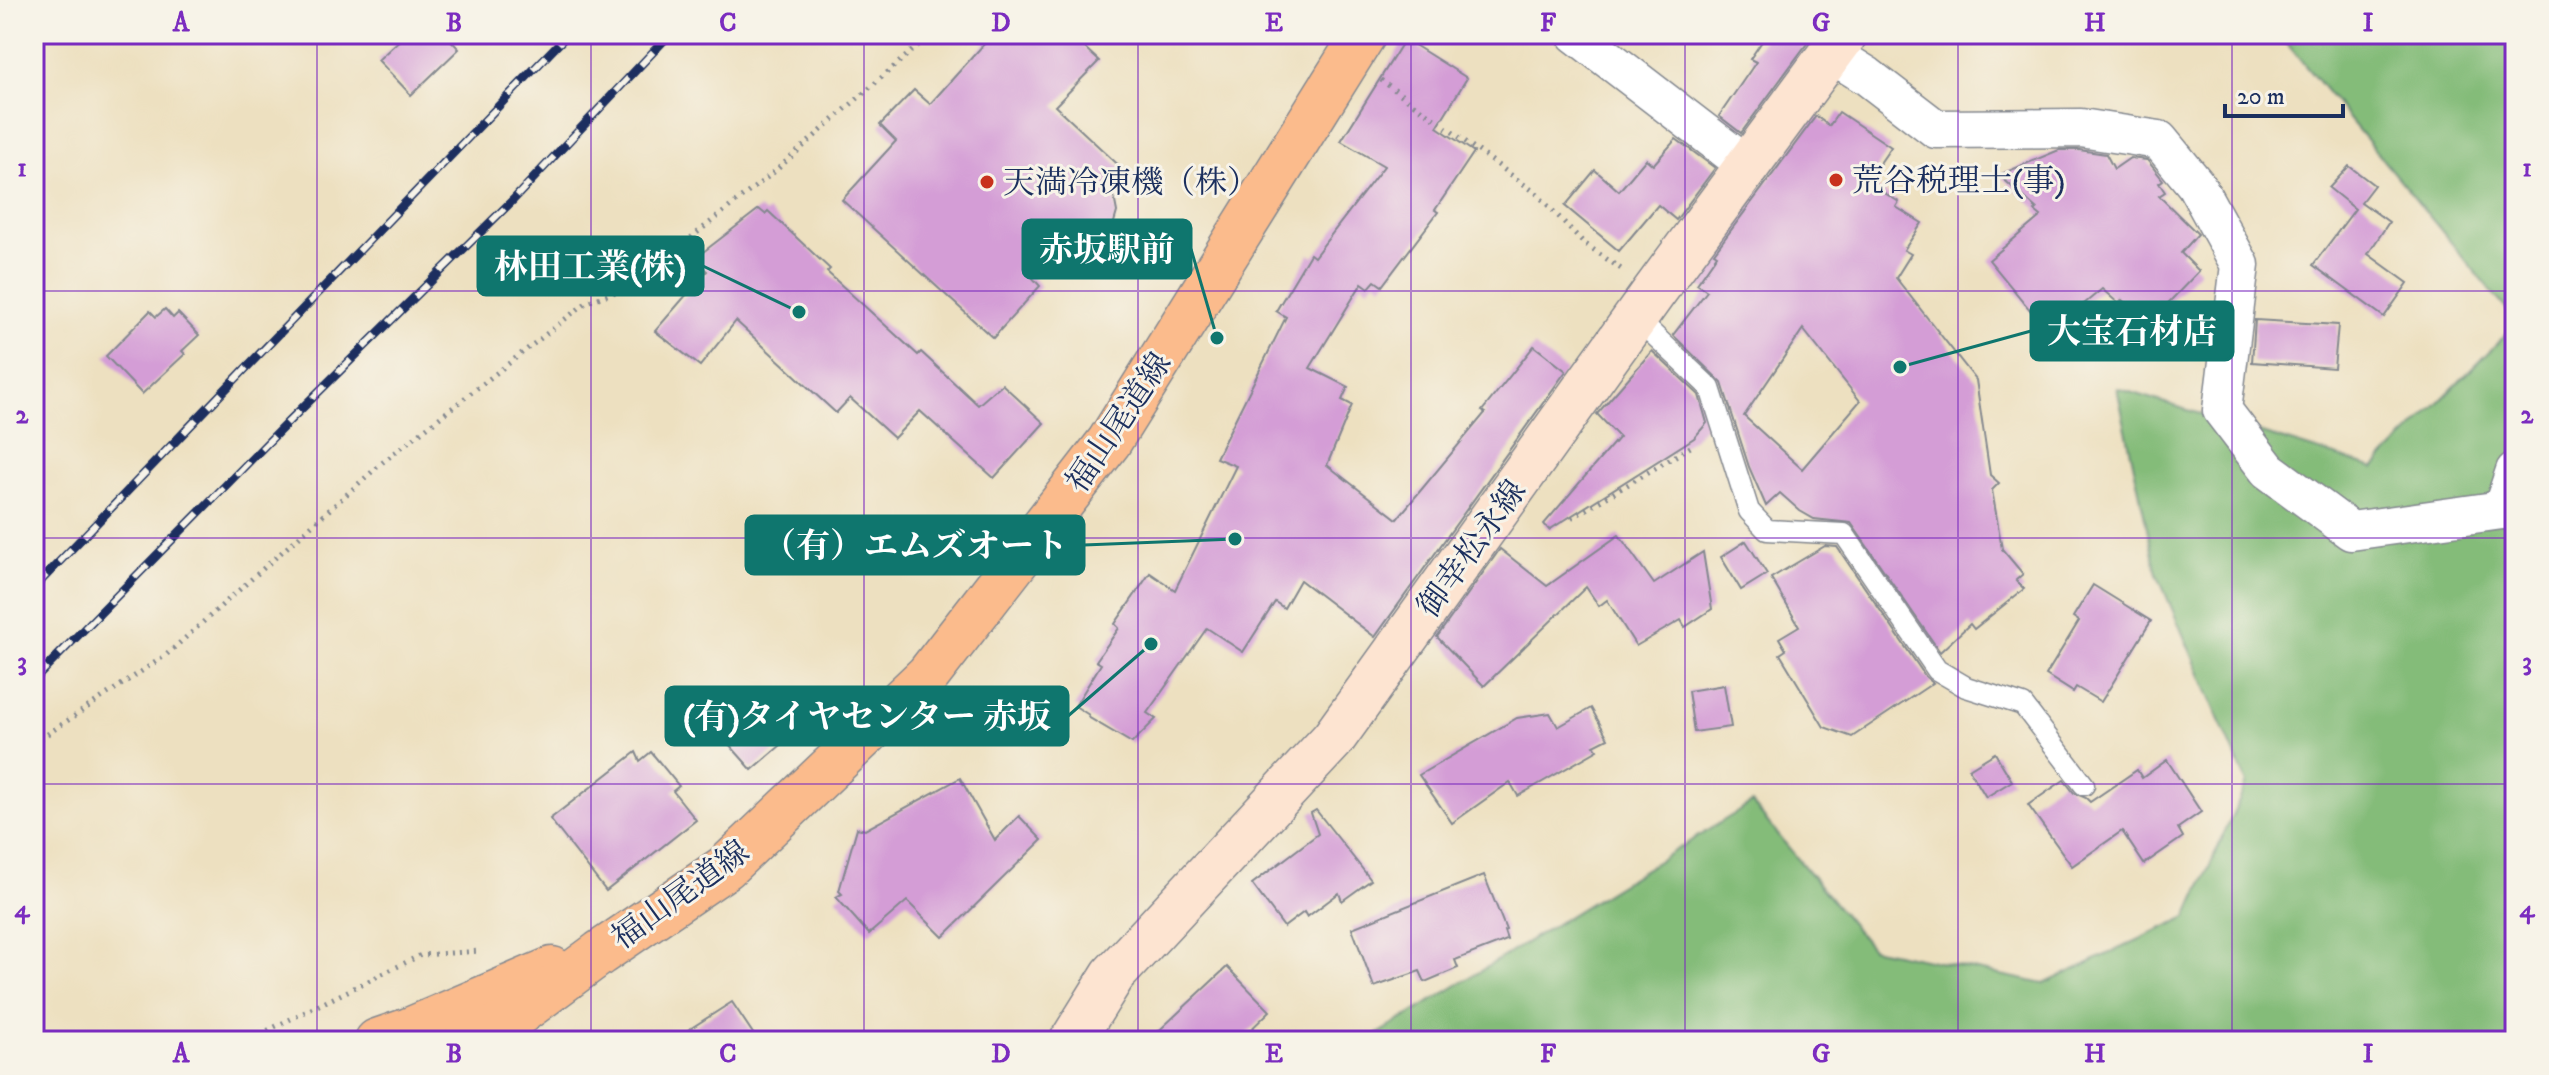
<svg xmlns="http://www.w3.org/2000/svg" width="2549" height="1075" font-family="'IM FELL DW Pica','Noto Serif JP',serif">
<style>
.forest{fill:#84bc79;stroke:#50766c;stroke-width:2}
.building{fill:#d49dd6;fill-rule:evenodd}
.lines{fill:none;stroke-linecap:round;stroke-linejoin:round}
.lane-casing{stroke:#84888f;stroke-width:23}
.street-casing{stroke:#84888f;stroke-width:41}
.secondary-casing{stroke:#84888f;stroke-width:47}
.primary-casing{stroke:#84888f;stroke-width:47}
.path{stroke:#84888f;stroke-width:5;stroke-dasharray:2 6;stroke-linecap:butt}
.lane{stroke:#fff;stroke-width:20}
.street{stroke:#fff;stroke-width:38}
.secondary{stroke:#fde4d1;stroke-width:44}
.primary{stroke:#fbbb8c;stroke-width:44}
.rail-casing{stroke:#1b2f5e;stroke-width:9}
.rail{stroke:#f7f3e8;stroke-width:6;stroke-dasharray:18;stroke-linecap:butt}
.grid{fill:none;stroke:#7b2cbf;stroke-width:2;stroke-opacity:0.55}
.poi-dot{fill:#c8321e;stroke:#f7f3e8;stroke-width:3}
.labels{text-anchor:middle;stroke-width:6;stroke-linejoin:round;paint-order:stroke}
.poi-label{font-size:32px;fill:#1b2f5e;stroke:#f7f3e8;text-anchor:start}
.street-label{font-size:32px;fill:#1b2f5e;stroke:#f7f3e8}
.leader{fill:none;stroke:#0f766e;stroke-width:3}
.callout-dot{fill:#0f766e;stroke:#f7f3e8;stroke-width:3}
.callout{fill:#0f766e;stroke:#0f766e;stroke-width:3}
.callout-label{font-size:34px;text-anchor:middle;font-weight:bold;fill:#fff}
.neatline{fill:none;stroke:#7b2cbf;stroke-width:3}
.grid-label{font-size:26px;text-anchor:middle;font-weight:bold;fill:#7b2cbf}
</style>
<rect width="100%" height="100%" fill="#f7f3e8"/>
<filter id="ink" filterUnits="userSpaceOnUse"><feTurbulence type="fractalNoise" baseFrequency=".0125" numOctaves="2"/><feDisplacementMap in="SourceGraphic" scale="16" xChannelSelector="R" yChannelSelector="G"/><feConvolveMatrix kernelMatrix="1 2 1 2 8 2 1 2 1" color-interpolation-filters="sRGB"/></filter>
<filter id="wash" filterUnits="userSpaceOnUse"><feTurbulence type="fractalNoise" baseFrequency=".006" numOctaves="4" result="noise"/><feDisplacementMap in="SourceGraphic" scale="32" xChannelSelector="R" yChannelSelector="G"/><feGaussianBlur stdDeviation="1.8" result="paint"/><feColorMatrix in="noise" values="0 0 0 0 0 0 0 0 0 0 0 0 0 0 0 0 0 1.4 0 .05"/><feComposite in="paint" operator="in"/></filter>
<g filter="url(#wash)">
<rect width="100%" height="100%" fill="#ede0c0"/>
<!-- forest -->
<g class="forest">
<polygon points="2279,34 2515,34 2515,320"/>
<polygon points="2515,325 2515,1041 1367,1041 1752,803 1871,948 2044,984 2187,917 2247,783 2157,574 2117,388 2374,468"/>
</g>
<g id="blocks">
<!-- building -->
<g class="building">
<polygon points="406,34 445,34 459,49 411,95 378,60"/>
<polygon points="993,34 1070,34 1099,61 1055,106 1126,172 1112,186 1117,212 1113,226 1108,232 1094,237 1070,233 1031,276 1040,286 993,338 842,200 896,141 880,125 914,90 930,104"/>
<polygon points="1767,34 1814,34 1741,133 1719,116 1756,62 1750,59"/>
<polygon points="1405,39 1467,78 1437,127 1474,152 1435,210 1438,212 1382,286 1375,281 1369,288 1362,283 1310,368 1348,387 1342,400 1352,405 1327,465 1397,519 1485,413 1482,411 1534,346 1566,371 1375,637 1300,580 1284,608 1275,602 1243,652 1207,628 1147,713 1156,719 1132,743 1088,717 1089,715 1075,706 1101,664 1096,661 1119,628 1115,624 1150,573 1175,590 1236,466 1216,458 1286,317 1276,311 1310,254 1314,257 1384,166 1341,141"/>
<path d="M1839 112 1891 147 1867 182 1899 202 1896 207 1922 223 1904 250 1911 254 1896 278 1976 380 1990 475 1999 483 1992 490 2002 549 2023 574 2016 580 2024 589 1974 629 1970 624 1940 652 1851 523 1814 519 1800 511 1780 493 1766 506 1749 467 1722 383 1673 335 1707 291 1697 284 1717 255 1714 253 1816 116 1829 126ZM1803 329 1860 401 1802 469 1744 416Z"/>
<polygon points="1676,139 1715,168 1676,220 1658,205 1619,251 1565,206 1595,170 1619,191 1646,159 1653,165"/>
<polygon points="2059,150 2079,150 2106,154 2114,169 2130,158 2147,160 2163,180 2159,183 2165,192 2159,196 2198,234 2181,253 2199,271 2148,324 2122,300 2119,304 2102,289 2049,333 1989,260 2041,216 2035,211 2037,209 1999,175"/>
<polygon points="2349,166 2374,185 2361,202 2389,222 2368,254 2408,283 2384,317 2313,265 2355,209 2329,188"/>
<polygon points="759,209 765,214 768,211 830,269 827,272 918,355 921,352 978,405 1002,384 1044,423 994,478 920,411 894,438 850,398 836,413 736,321 700,366 655,331 707,271 694,259"/>
<polygon points="165,309 173,318 178,313 199,335 182,351 185,354 142,394 106,356 150,311 156,317"/>
<polygon points="2255,320 2338,325 2334,368 2252,362"/>
<polygon points="1652,351 1699,395 1707,423 1694,438 1549,530 1544,524 1619,437 1597,414"/>
<polygon points="1619,535 1654,584 1703,552 1712,609 1685,627 1681,620 1636,646 1607,600 1599,606 1586,587 1484,686 1437,637 1500,549 1547,586"/>
<polygon points="1746,541 1767,574 1741,590 1721,557"/>
<polygon points="1825,546 1837,547 1926,677 1933,683 1852,737 1824,727 1780,654 1786,650 1779,638 1799,626 1771,578"/>
<polygon points="2093,585 2151,621 2101,702 2076,687 2073,692 2046,675 2079,621 2073,617"/>
<polygon points="1724,685 1731,727 1694,732 1688,691"/>
<polygon points="1591,708 1608,738 1594,745 1598,750 1518,796 1510,782 1452,823 1419,775 1517,718 1550,713 1558,727"/>
<polygon points="763,712 787,740 752,770 728,743"/>
<polygon points="636,752 640,761 651,752 679,786 673,791 696,820 606,891 550,819"/>
<polygon points="1995,753 2012,781 1986,797 1969,769"/>
<polygon points="2167,760 2201,812 2178,828 2183,837 2144,864 2122,831 2072,866 2028,805 2064,780 2074,793 2086,798 2090,802 2137,770 2142,778"/>
<polygon points="960,778 995,840 1019,816 1042,840 943,937 907,901 869,934 836,897 842,894 839,891 857,828 865,830"/>
<polygon points="1316,810 1371,880 1342,901 1339,893 1307,917 1304,912 1284,927 1252,884 1318,834 1311,813"/>
<polygon points="1484,875 1506,930 1504,931 1507,940 1455,960 1458,968 1425,982 1420,971 1374,987 1352,928"/>
<polygon points="1227,967 1270,1011 1239,1041 1148,1041"/>
<polygon points="732,1002 758,1041 671,1041"/>
</g>
</g>
</g>
<g filter="url(#ink)">
<use href="#blocks" fill-opacity="0" stroke="#84888f" stroke-width="2"/>
<g class="lines">
<defs>
<polyline id="lane" points="1637,319 1710,388 1749,511 1767,530 1844,534 1937,670 1966,687 2023,705 2084,785"/>
<g id="street">
<polyline points="1576,34 1749,167"/>
<polyline points="1830,53 1867,76 1936,129 2081,128 2159,140 2196,185 2240,265 2222,410 2268,470 2351,531 2502,510 2515,510"/>
<polyline points="2502,510 2515,471"/>
</g>
<polyline id="secondary" points="1072,1041 1113,975 1333,739 1654,292 1845,34"/>
<g id="primary">
<polyline points="377,1041 409,1030 552,969"/>
<polyline points="465,1041 507,1022 600,953 726,867 928,675 1109,442 1364,34"/>
</g>
</defs>
<!-- lane casing -->
<use href="#lane" class="lane-casing"/>
<!-- street casing -->
<use href="#street" class="street-casing"/>
<!-- secondary casing -->
<use href="#secondary" class="secondary-casing"/>
<!-- primary casing -->
<use href="#primary" class="primary-casing"/>
<!-- path -->
<g class="path">
<polyline points="1381,80 1536,193 1584,243 1621,269"/>
<polyline points="1572,518 1692,446"/>
<polyline points="34,743 166,655 383,462 587,302 627,288 774,172 931,34"/>
<polyline points="246,1041 421,955 481,951"/>
</g>
<!-- lane -->
<use href="#lane" class="lane"/>
<!-- street -->
<use href="#street" class="street"/>
<!-- secondary -->
<use href="#secondary" class="secondary"/>
<!-- primary -->
<use href="#primary" class="primary"/>
<defs>
<g id="rail">
<polyline points="34,588 568,34"/>
<polyline points="34,680 289,421 513,200 670,34"/>
</g>
</defs>
<!-- rail casing -->
<use href="#rail" class="rail-casing"/>
<!-- rail -->
<use href="#rail" class="rail"/>
</g>
</g>
<!-- grid -->
<path class="grid" d="M317 34V1041M591 34V1041M864 34V1041M1138 34V1041M1411 34V1041M1685 34V1041M1958 34V1041M2232 34V1041M34 291H2515M34 538H2515M34 784H2515"/>
<!-- markers -->
<g class="poi-dot">
<circle cx="1836" cy="180" r="8"/>
<circle cx="987" cy="182" r="8"/>
</g>
<g class="labels">
<!-- poi labels -->
<g class="poi-label">
<text x="1852" y="191">荒谷税理士(事)</text>
<text x="1003" y="193">天満冷凍機（株）</text>
</g>
<!-- street labels -->
<g class="street-label">
<text transform="translate(1118 422) rotate(-56)" y="11">福山尾道線</text>
<text transform="translate(1471 548) rotate(-54)" y="11">御幸松永線</text>
<text transform="translate(680 894) rotate(-36)" y="11">福山尾道線</text>
</g>
</g>
<!-- callouts -->
<path class="leader" d="M1217 338L1191 249M799 312L703 266M1900 367L2031 331M1235 539L1084 545M1151 644L1068 716"/>
<g class="callout-dot">
<circle cx="1217" cy="338" r="8"/>
<circle cx="799" cy="312" r="8"/>
<circle cx="1900" cy="367" r="8"/>
<circle cx="1235" cy="539" r="8"/>
<circle cx="1151" cy="644" r="8"/>
</g>
<g class="callout">
<rect x="1023" y="220" width="168" height="58" rx="8"/>
<rect x="478" y="237" width="225" height="58" rx="8"/>
<rect x="2031" y="302" width="202" height="58" rx="8"/>
<rect x="746" y="516" width="338" height="58" rx="8"/>
<rect x="666" y="687" width="402" height="58" rx="8"/>
</g>
<g class="callout-label">
<text x="1107" y="261">赤坂駅前</text>
<text x="590" y="278">林田工業(株)</text>
<text x="2132" y="343">大宝石材店</text>
<text x="915" y="557">（有）エムズオート</text>
<text x="867" y="728">(有)タイヤセンター 赤坂</text>
</g>
<!-- margin -->
<rect width="2549" height="1075" fill="none" stroke="#f7f3e8" stroke-width="88"/>
<!-- scale -->
<path d="M2225 104v12h118v-12" fill="none" stroke="#1b2f5e" stroke-width="4"/>
<text x="2237" y="104" font-size="24" fill="#1b2f5e" stroke="#f7f3e8" stroke-width="6" paint-order="stroke">20 m</text>
<rect x="44" y="44" width="2461" height="987" class="neatline"/>
<g class="grid-label">
<text x="181" y="31">A</text>
<text x="454" y="31">B</text>
<text x="728" y="31">C</text>
<text x="1001" y="31">D</text>
<text x="1274" y="31">E</text>
<text x="1548" y="31">F</text>
<text x="1821" y="31">G</text>
<text x="2095" y="31">H</text>
<text x="2368" y="31">I</text>
<text x="22" y="176">1</text>
<text x="2527" y="176">1</text>
<text x="22" y="423">2</text>
<text x="2527" y="423">2</text>
<text x="22" y="670">3</text>
<text x="2527" y="670">3</text>
<text x="22" y="917">4</text>
<text x="2527" y="917">4</text>
<text x="181" y="1062">A</text>
<text x="454" y="1062">B</text>
<text x="728" y="1062">C</text>
<text x="1001" y="1062">D</text>
<text x="1274" y="1062">E</text>
<text x="1548" y="1062">F</text>
<text x="1821" y="1062">G</text>
<text x="2095" y="1062">H</text>
<text x="2368" y="1062">I</text>
</g>
</svg>
